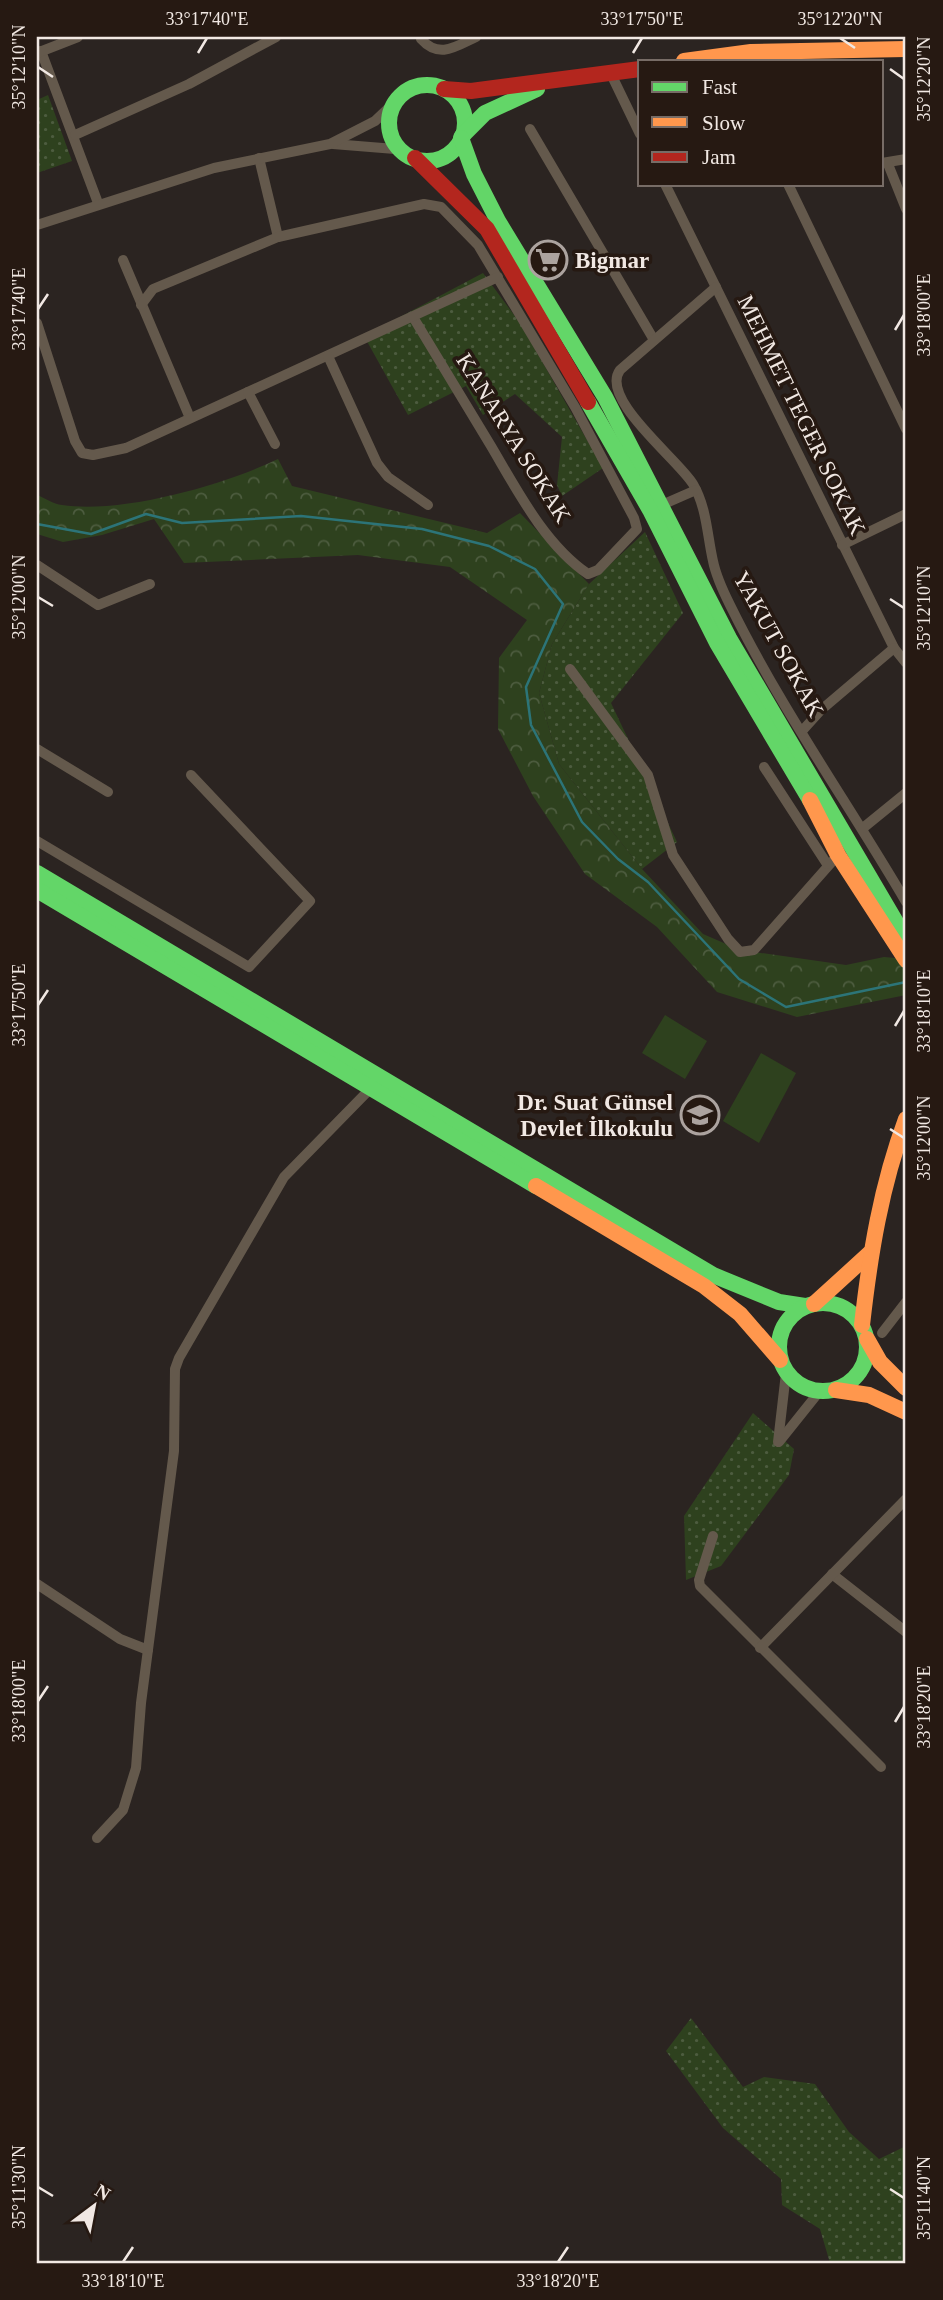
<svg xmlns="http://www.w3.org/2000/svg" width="943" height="2300" font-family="Georgia,serif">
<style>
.grass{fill:url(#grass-dots)}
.forest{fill:url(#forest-crowns)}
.pitch{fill:#2e411e}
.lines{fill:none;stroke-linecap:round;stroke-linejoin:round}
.stream{stroke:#2c7478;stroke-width:2.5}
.street{stroke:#64594c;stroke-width:10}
.fast{stroke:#63d668;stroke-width:16}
.slow{stroke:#ff974d;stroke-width:16}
.jam{stroke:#b3261e;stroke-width:16}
.ticks{fill:none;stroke:#f1e8e3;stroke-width:2.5}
.labels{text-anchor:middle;stroke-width:7;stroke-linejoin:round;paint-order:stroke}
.poi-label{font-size:23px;font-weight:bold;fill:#f1e8e3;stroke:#261912;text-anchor:start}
.street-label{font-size:23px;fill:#f1e8e3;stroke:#261912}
.neatline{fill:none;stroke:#f1e8e3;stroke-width:2.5}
.ticks-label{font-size:18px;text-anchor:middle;fill:#f1e8e3}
</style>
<defs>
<pattern id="grass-dots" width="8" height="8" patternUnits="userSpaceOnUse" patternTransform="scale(1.75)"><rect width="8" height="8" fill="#2e411e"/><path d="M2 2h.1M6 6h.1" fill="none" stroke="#4d5c3f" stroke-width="1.8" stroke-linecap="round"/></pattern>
<pattern id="forest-crowns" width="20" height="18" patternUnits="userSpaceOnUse" patternTransform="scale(1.75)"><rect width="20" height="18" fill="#2e411e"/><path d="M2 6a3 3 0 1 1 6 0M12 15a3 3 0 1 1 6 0" fill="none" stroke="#4d5c3f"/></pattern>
</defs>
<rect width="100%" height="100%" fill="#2b2421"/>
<!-- grass -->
<g class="grass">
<polygon points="48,95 72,161 37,173 37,100"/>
<polygon points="483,273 520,323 603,468 562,496 557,485 562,437 515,394 483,415 466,386 408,415 364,336"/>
<polygon points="645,532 683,613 611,703 677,842 642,869 559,764 539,693 552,644 589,584"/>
<polygon points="753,1413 794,1449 789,1475 721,1566 686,1580 684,1516"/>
<polygon points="691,2018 743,2087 764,2077 815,2084 849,2132 879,2159 906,2146 906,2263 830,2263 820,2229 782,2205 781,2179 723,2128 666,2051"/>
</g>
<!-- forest -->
<path class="forest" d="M278 459 292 486 487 533 520 513 589 584 552 644 539 693 559 764 642 869 703 934 740 950 846 965 884 957 906 959V995L797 1017 717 992 657 927 585 874 533 796 498 729 499 658 527 620 450 567 358 555 184 563 154 519 102 535 63 542 37 534V495C45 498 53 504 62 505 122 514 224 485 278 459Z"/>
<!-- pitch -->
<g class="pitch">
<polygon points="665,1015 707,1041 685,1079 642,1053"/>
<polygon points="761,1053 796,1073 759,1143 723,1121"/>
</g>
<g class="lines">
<!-- stream -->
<polyline class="stream" points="37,524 91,534 146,514 182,523 301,516 422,529 489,546 535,569 563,604 526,687 531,725 582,822 618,859 648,882 739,979 786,1007 906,982"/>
<!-- street -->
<g class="street">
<path d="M421 39C439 59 455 47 476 37"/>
<polyline points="41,51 98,203"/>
<polyline points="37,53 78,37"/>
<polyline points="611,74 640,134"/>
<polyline points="530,129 654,340"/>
<polyline points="75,135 189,84 276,37"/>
<polyline points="333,144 395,149 405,153"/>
<polyline points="259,158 278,237"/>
<polyline points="882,163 906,159"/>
<polyline points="888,164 906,209"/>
<polyline points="665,184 894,648 906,663"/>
<polyline points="788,184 906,429"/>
<polyline points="37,225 214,168 330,144 375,121 394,103"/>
<polyline points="123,260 190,418"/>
<path d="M716 287 620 370C599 399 678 459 693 484 707 508 707 535 713 561 716 576 723 591 730 605 781 709 848 803 906 902"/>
<path d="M141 305 153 289 278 237 424 204 441 207 478 245 575 407 634 518 637 529 598 570 588 574C545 545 517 490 491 446 465 403 439 360 413 317"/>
<polyline points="37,323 75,441 82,453 93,455 126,448 498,277"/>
<polyline points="328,356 377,463 388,477 428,505"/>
<polyline points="248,392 275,444"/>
<polyline points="657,507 696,490"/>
<polyline points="842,545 906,514"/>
<polyline points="37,565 98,605 150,584"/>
<polyline points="570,669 648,775 673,855 728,939 740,952 754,950 838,855"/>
<polyline points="802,731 821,710 894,648"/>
<polyline points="37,749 108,792"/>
<polyline points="764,767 827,864"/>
<polyline points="863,828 906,793"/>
<polyline points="37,841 249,967 310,901 191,775"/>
<polyline points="882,1333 906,1302"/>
<polyline points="778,1442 786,1373"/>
<polyline points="779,1442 819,1392"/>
<polyline points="713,1536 699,1580 700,1586 881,1767"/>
<polyline points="832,1574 906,1632"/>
<polyline points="37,1584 120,1639 148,1650"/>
<polyline points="760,1648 906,1499"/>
<polyline points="97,1838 123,1810 136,1768 141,1703 174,1451 175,1369 179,1358 284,1177 371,1088"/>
</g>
<!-- fast -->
<g class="fast">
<circle cx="427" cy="123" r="38"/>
<polyline points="462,136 485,113 537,89"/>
<polyline points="461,138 474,174 498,221 605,397 729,638 906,939"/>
<polyline points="588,402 650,510 717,643 810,800"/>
<polyline points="37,873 713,1275 779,1302 805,1306"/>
<polyline points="37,890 536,1186"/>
<circle cx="823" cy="1347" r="44"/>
</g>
<!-- slow -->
<g class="slow">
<polyline points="684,61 751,52 906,49"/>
<polyline points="810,800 838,855 906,960"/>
<polyline points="536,1186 704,1286 740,1314 780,1360"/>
<polyline points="814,1304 870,1253"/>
<path d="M862 1325C870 1254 881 1186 906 1119"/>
<polyline points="867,1339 880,1362 906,1388"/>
<polyline points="836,1390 869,1395 906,1412"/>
</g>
<!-- jam -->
<g class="jam">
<polyline points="444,89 471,91 640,69"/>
<polyline points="415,158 487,229 588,402"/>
</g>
</g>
<!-- ticks -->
<path class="ticks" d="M840 38 855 48M198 53 207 38M633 53 642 38M38 67 53 77M890 69 904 79M38 309 48 294M895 330 904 315M38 597 53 606M890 599 904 608M38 1005 48 990M895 1026 904 1011M890 1129 904 1138M38 1701 48 1686M895 1722 904 1707M38 2187 53 2196M890 2189 904 2198M123 2262 133 2247M558 2262 568 2247"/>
<!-- icons -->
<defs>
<symbol id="supermarket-ring" viewBox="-11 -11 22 22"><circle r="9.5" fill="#261912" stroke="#aca39f" stroke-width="1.5"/><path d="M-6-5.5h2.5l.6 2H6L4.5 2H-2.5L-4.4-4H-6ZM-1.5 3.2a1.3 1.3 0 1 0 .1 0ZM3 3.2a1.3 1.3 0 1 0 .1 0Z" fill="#aca39f"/></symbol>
<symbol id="school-ring" viewBox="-11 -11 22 22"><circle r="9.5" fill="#261912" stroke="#aca39f" stroke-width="1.5"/><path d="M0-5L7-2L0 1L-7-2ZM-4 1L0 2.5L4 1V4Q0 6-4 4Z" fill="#aca39f"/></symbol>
</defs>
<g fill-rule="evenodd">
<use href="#supermarket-ring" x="526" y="238" width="44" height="44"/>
<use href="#school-ring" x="678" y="1093" width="44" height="44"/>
</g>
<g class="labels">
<!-- poi labels -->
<g class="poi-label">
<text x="575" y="268">Bigmar</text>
<text x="673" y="1110" text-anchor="end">Dr. Suat Günsel<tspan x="673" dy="26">Devlet İlkokulu</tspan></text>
</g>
<!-- street labels -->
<g class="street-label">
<text transform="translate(802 415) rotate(64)" y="8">MEHMET TEGER SOKAK</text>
<text transform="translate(514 438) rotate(58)" y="8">KANARYA SOKAK</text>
<text transform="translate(779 644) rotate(61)" y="8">YAKUT SOKAK</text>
</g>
</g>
<!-- border -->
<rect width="943" height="2300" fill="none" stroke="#261912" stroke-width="77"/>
<!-- legend -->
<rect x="638" y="60" width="245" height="126" fill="#261912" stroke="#776c66" stroke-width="2"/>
<rect x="652" y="82" width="35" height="10" fill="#63d668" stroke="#776c66" stroke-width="2"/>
<text x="702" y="94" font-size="21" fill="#f1e8e3">Fast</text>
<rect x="652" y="117" width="35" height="10" fill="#ff974d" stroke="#776c66" stroke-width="2"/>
<text x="702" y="130" font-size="21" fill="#f1e8e3">Slow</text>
<rect x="652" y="152" width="35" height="10" fill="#b3261e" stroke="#776c66" stroke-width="2"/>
<text x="702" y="164" font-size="21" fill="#f1e8e3">Jam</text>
<!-- north arrow -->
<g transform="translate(94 2206) rotate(32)" stroke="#261912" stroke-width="5" paint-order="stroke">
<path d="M0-5L12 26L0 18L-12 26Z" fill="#f1e8e3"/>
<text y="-10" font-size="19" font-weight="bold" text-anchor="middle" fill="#f1e8e3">N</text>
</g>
<rect x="38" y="38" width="866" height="2224" class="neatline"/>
<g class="ticks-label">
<text x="207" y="25">33°17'40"E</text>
<text x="642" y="25">33°17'50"E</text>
<text x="840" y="25">35°12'20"N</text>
<text transform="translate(19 67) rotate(-90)" y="6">35°12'10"N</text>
<text transform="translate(924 79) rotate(-90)" y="6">35°12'20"N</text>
<text transform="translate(19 309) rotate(-90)" y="6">33°17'40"E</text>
<text transform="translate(924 315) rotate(-90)" y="6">33°18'00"E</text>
<text transform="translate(19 597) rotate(-90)" y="6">35°12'00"N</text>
<text transform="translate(924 608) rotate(-90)" y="6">35°12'10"N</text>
<text transform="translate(19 1005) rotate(-90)" y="6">33°17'50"E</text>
<text transform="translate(924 1011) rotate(-90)" y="6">33°18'10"E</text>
<text transform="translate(924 1138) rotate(-90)" y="6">35°12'00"N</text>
<text transform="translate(19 1701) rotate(-90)" y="6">33°18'00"E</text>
<text transform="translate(924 1707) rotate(-90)" y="6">33°18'20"E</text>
<text transform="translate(19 2187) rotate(-90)" y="6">35°11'30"N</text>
<text transform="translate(924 2198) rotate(-90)" y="6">35°11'40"N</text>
<text x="123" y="2287">33°18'10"E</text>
<text x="558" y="2287">33°18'20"E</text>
</g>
</svg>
